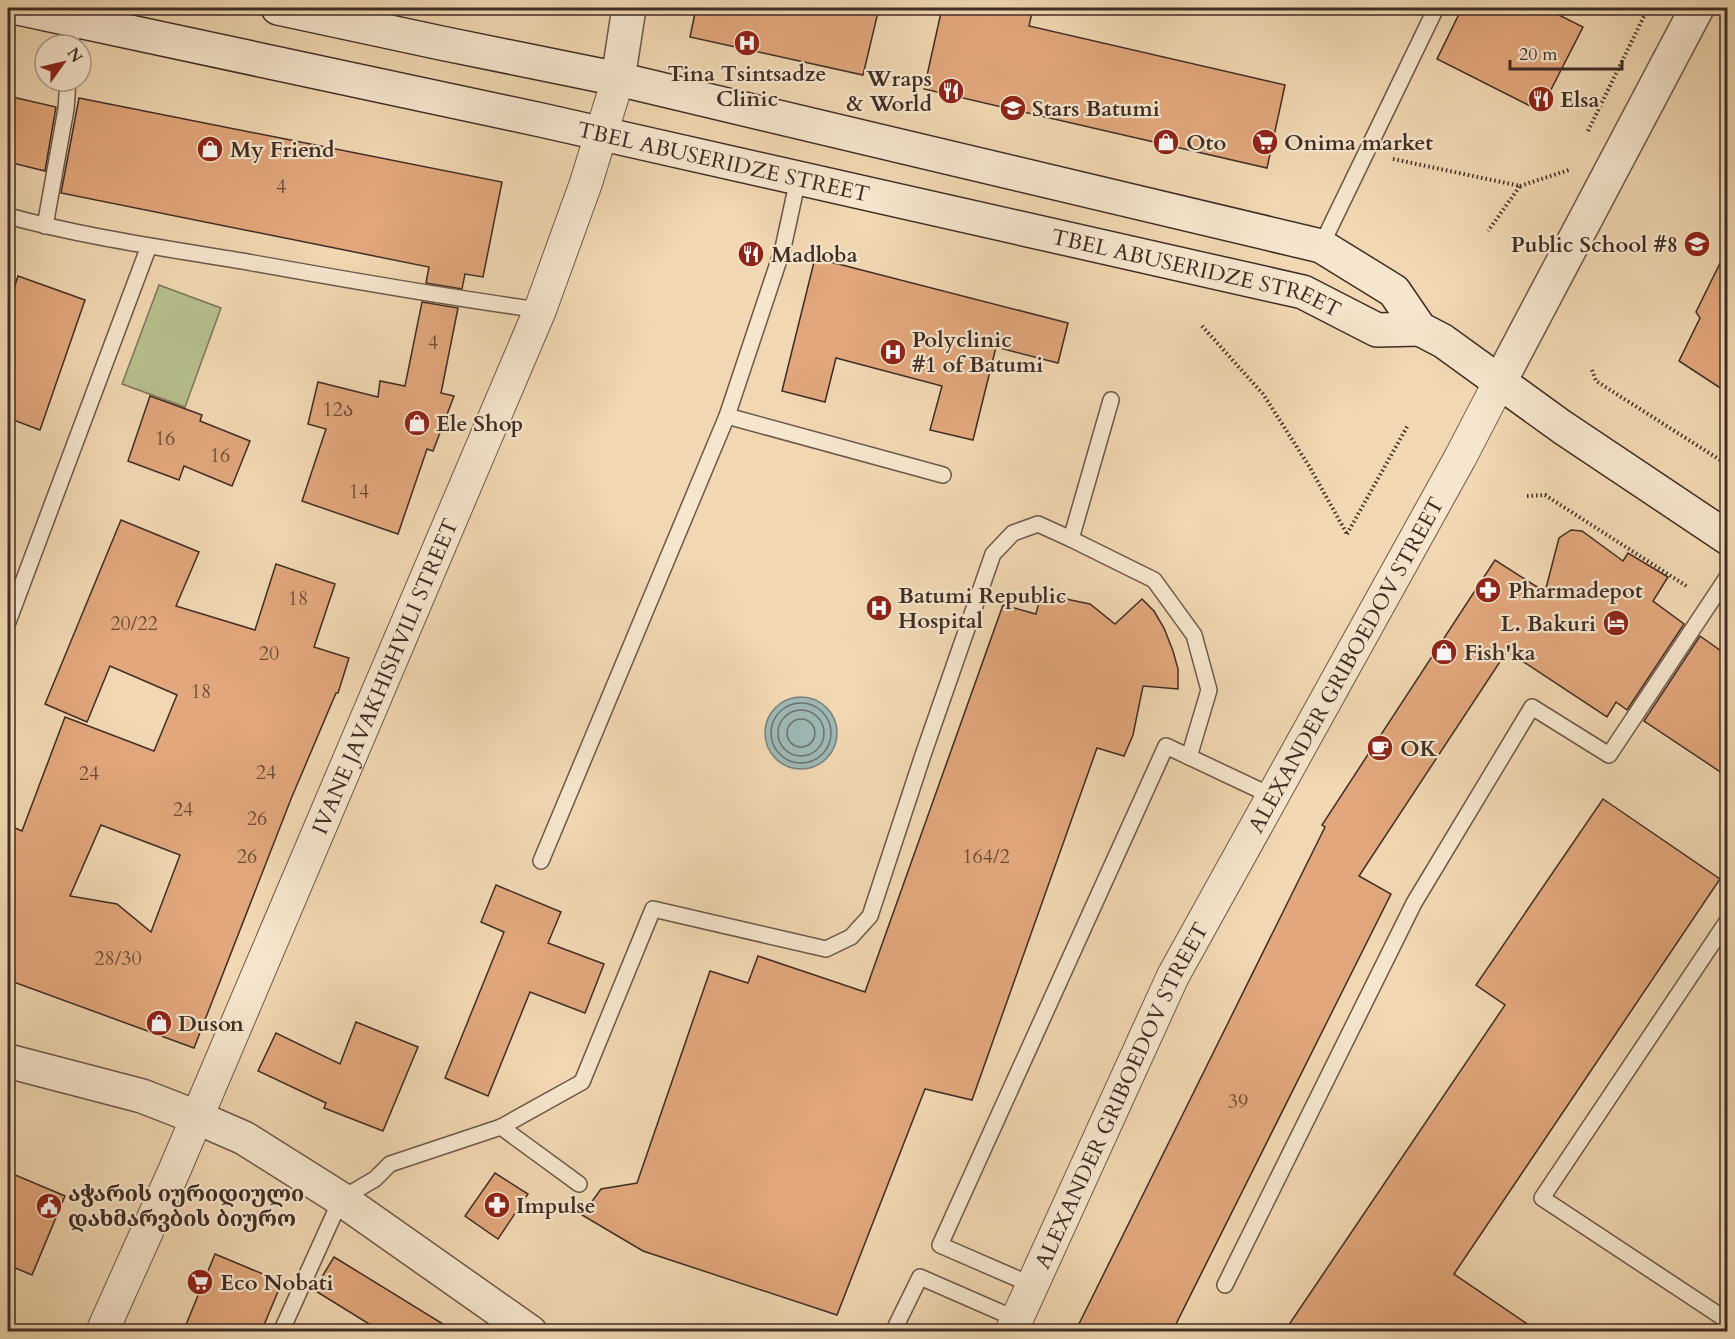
<svg xmlns="http://www.w3.org/2000/svg" width="1735" height="1339" font-family="Cardo,'Noto Serif Georgian',serif">
<style>
.green{fill:#b7bf8e;stroke:#7b765a;stroke-width:1.5}
.water{fill:#9eb8b6;stroke:#78807c;stroke-width:1.5}
.lines{fill:none;stroke-linecap:round;stroke-linejoin:round}
.shore{stroke:#6e726e;stroke-width:1.5}
.building{fill:#e2a77c;stroke:#3f2d26;stroke-width:1.5;fill-rule:evenodd}
.service-casing{stroke:#6c5849;stroke-width:18}
.minor-casing{stroke:#6c5849;stroke-width:34}
.tertiary-casing{stroke:#6c5849;stroke-width:36}
.secondary-casing{stroke:#3f2d26;stroke-width:36}
.path{stroke:#3f2d26;stroke-width:4;stroke-dasharray:1.5 3;stroke-linecap:butt}
.service{stroke:#f6e6cd;stroke-width:15}
.minor{stroke:#f6e6cd;stroke-width:32}
.tertiary{stroke:#f6e6cd;stroke-width:33}
.secondary{stroke:#f6e6cd;stroke-width:33}
.labels{text-anchor:middle;stroke-width:4.5;stroke-linejoin:round;paint-order:stroke}
.number-label{font-size:20px;fill:#684c3c}
.poi-label{font-size:22px;font-weight:bold;fill:#3f2d26;stroke:#f6e6cd;text-anchor:start}
.street-label{font-size:22px;fill:#3f2d26;stroke:#f6e6cd}
</style>
<rect width="100%" height="100%" fill="#f1d8b2"/>
<filter id="stains"><feTurbulence type="fractalNoise" baseFrequency=".00333" numOctaves="4"/><feColorMatrix values="0 0 0 0 .2 0 0 0 0 .09 0 0 0 0 .02 0 0 0 .5 -.17"/></filter>
<radialGradient id="worn" r=".72"><stop offset=".6" stop-color="#630" stop-opacity="0"/><stop offset="1" stop-color="#630" stop-opacity=".3"/></radialGradient>
<!-- green -->
<polygon class="green" points="159,285 221,308 185,407 122,384"/>
<!-- water -->
<circle class="water" cx="801" cy="733" r="36"/>
<g class="lines">
<!-- shore -->
<g class="shore">
<circle cx="801" cy="733" r="30"/>
<circle cx="801" cy="733" r="23"/>
<circle cx="801" cy="733" r="14"/>
</g>
</g>
<!-- building -->
<g class="building">
<polygon points="696,8 879,8 863,75 690,37"/>
<polygon points="942,8 1033,8 1029,26 1285,85 1267,168 924,89"/>
<polygon points="1462,8 1545,8 1583,27 1540,111 1437,59"/>
<polygon points="8,96 56,107 45,171 8,162"/>
<polygon points="79,98 502,182 483,277 465,274 462,289 426,283 429,267 61,193"/>
<polygon points="1728,247 1728,393 1679,361 1700,318 1696,312"/>
<polygon points="815,258 1068,323 1058,363 996,347 973,440 930,430 942,386 836,358 825,402 782,391"/>
<polygon points="18,276 85,300 40,430 8,418 8,307"/>
<polygon points="422,302 458,308 441,393 454,396 433,451 427,449 398,534 302,501 326,429 308,424 318,382 378,397 380,381 405,386"/>
<polygon points="150,396 202,415 200,421 250,441 232,486 184,466 179,480 128,461"/>
<path d="M121 520 199 552 176 606 255 630 276 564 335 584 314 647 349 658 338 693H336L291 799 194 1048 8 980V825L22 831 65 717 154 751 177 695 110 666 87 722 45 704ZM101 825 180 855 151 932 117 904 70 896Z"/>
<polygon points="1571,530 1582,531 1623,561 1628,553 1668,577 1653,601 1684,624 1627,710 1616,702 1607,717 1507,651 1359,876 1391,894 1172,1332 1075,1332 1325,827 1322,825 1495,560 1545,592 1559,538"/>
<polygon points="1040,597 1066,599 1090,604 1115,624 1142,599 1154,611 1164,628 1173,651 1178,669 1178,689 1143,686 1133,735 1124,756 1097,748 972,1100 925,1089 837,1315 643,1251 582,1215 601,1189 637,1183 710,971 748,983 758,956 865,992 1003,605 1036,614"/>
<polygon points="1700,636 1728,656 1728,777 1644,721"/>
<polygon points="1603,799 1720,879 1454,1274 1539,1332 1284,1332 1505,1005 1476,985"/>
<polygon points="496,885 561,912 548,943 604,964 585,1013 530,992 488,1096 445,1078 504,932 481,922"/>
<polygon points="356,1022 418,1047 383,1131 324,1108 326,1103 258,1071 276,1033 340,1064"/>
<polygon points="8,1172 65,1196 32,1275 8,1265"/>
<polygon points="495,1173 528,1194 498,1239 465,1216"/>
<polygon points="215,1254 282,1282 261,1332 183,1332"/>
<polygon points="334,1257 456,1332 382,1332 314,1290"/>
</g>
<g class="lines">
<defs>
<g id="service">
<polyline points="71,45 73,19"/>
<polyline points="798,179 783,248 727,416 943,475"/>
<path d="M8 216C88 238 171 249 253 263 348 280 444 297 540 310"/>
<polyline points="45,226 66,109 68,81"/>
<polyline points="1321,246 1436,8"/>
<polyline points="1111,400 1071,539 1154,580 1194,635 1209,690 1189,757"/>
<polyline points="8,622 149,246"/>
<polyline points="541,861 727,416"/>
<polyline points="1728,924 1726,923 1542,1198 1728,1321"/>
<polyline points="501,1127 579,1184"/>
<polyline points="1032,1285 940,1245 1166,746 1272,796"/>
<polyline points="1225,1285 1414,903 1532,707 1609,755 1728,576"/>
<polyline points="281,1332 341,1199 375,1179 390,1164 501,1127 582,1082 653,909 826,949 851,937 870,916 923,755 993,554 1013,533 1038,524 1071,539"/>
<polyline points="893,1332 920,1277 1016,1319"/>
</g>
<g id="minor">
<path id="s1" d="M102 1332 175 1169 540 310 586 183 618 79"/>
<path id="s2" d="M1011 1332 1173 976 1460 458 1499 383"/>
</g>
<g id="tertiary">
<polyline points="618,79 629,8"/>
<polyline points="1499,383 1697,8"/>
<polyline points="8,1061 142,1096 196,1117 244,1138 341,1199 530,1332"/>
</g>
<g id="secondary">
<path id="s3" d="M18 8 541 120 1303 292 1377 330 1420 329"/>
<polyline points="278,8 441,43 618,79 1321,246 1394,291 1420,329 1443,341 1562,427 1728,538"/>
</g>
</defs>
<!-- service casing -->
<use href="#service" class="service-casing"/>
<!-- minor casing -->
<use href="#minor" class="minor-casing"/>
<!-- tertiary casing -->
<use href="#tertiary" class="tertiary-casing"/>
<!-- secondary casing -->
<use href="#secondary" class="secondary-casing"/>
<!-- path -->
<g class="path">
<polyline points="1588,131 1648,8"/>
<polyline points="1393,159 1520,186 1488,231"/>
<polyline points="1520,186 1569,170"/>
<polyline points="1202,326 1263,394 1309,466 1347,534"/>
<polyline points="1592,370 1596,381 1728,465"/>
<polyline points="1527,496 1545,495 1688,587"/>
<polyline points="1347,534 1408,425"/>
</g>
<!-- service -->
<use href="#service" class="service"/>
<!-- minor -->
<use href="#minor" class="minor"/>
<!-- tertiary -->
<use href="#tertiary" class="tertiary"/>
<!-- secondary -->
<use href="#secondary" class="secondary"/>
</g>
<!-- icons -->
<defs>
<symbol id="hospital-disc" viewBox="-11 -11 22 22"><circle r="9.5" fill="#8f2418" stroke="#f6e6cd"/><path d="M-5-5h3v3.5h4V-5h3V5h-3V1.5h-4V5h-3Z" fill="#fff"/></symbol>
<symbol id="restaurant-disc" viewBox="-11 -11 22 22"><circle r="9.5" fill="#8f2418" stroke="#f6e6cd"/><path d="M-5-6h1v4h1v-4h1v4h1v-4h1v5L-1.5 .5V6h-2V.5L-5-1ZM5-6V6H3V1.5H1.5Q1.5-4 5-6Z" fill="#fff"/></symbol>
<symbol id="school-disc" viewBox="-11 -11 22 22"><circle r="9.5" fill="#8f2418" stroke="#f6e6cd"/><path d="M0-5L7-2L0 1L-7-2ZM-4 1L0 2.5L4 1V4Q0 6-4 4Z" fill="#fff"/></symbol>
<symbol id="shop-disc" viewBox="-11 -11 22 22"><circle r="9.5" fill="#8f2418" stroke="#f6e6cd"/><path d="M-5-2.5h2.3a2.7 3.5 0 0 1 5.4 0H5L5.5 6h-11ZM-1.5-2.5h3a1.5 2.3 0 0 0-3 0Z" fill="#fff"/></symbol>
<symbol id="supermarket-disc" viewBox="-11 -11 22 22"><circle r="9.5" fill="#8f2418" stroke="#f6e6cd"/><path d="M-6-5.5h2.5l.6 2H6L4.5 2H-2.5L-4.4-4H-6ZM-1.5 3.2a1.3 1.3 0 1 0 .1 0ZM3 3.2a1.3 1.3 0 1 0 .1 0Z" fill="#fff"/></symbol>
<symbol id="pharmacy-disc" viewBox="-11 -11 22 22"><circle r="9.5" fill="#8f2418" stroke="#f6e6cd"/><path d="M-2-6h4v4h4v4h-4v4h-4v-4h-4v-4h4Z" fill="#fff"/></symbol>
<symbol id="hotel-disc" viewBox="-11 -11 22 22"><circle r="9.5" fill="#8f2418" stroke="#f6e6cd"/><path d="M-6-4.5h1.5V1H6V5H4.5V3h-9V5H-6ZM-4 0a1.8 1.8 0 1 1 3.6 0ZM.5 0V-2.5h3Q6-2.5 6 0Z" fill="#fff"/></symbol>
<symbol id="cafe-disc" viewBox="-11 -11 22 22"><circle r="9.5" fill="#8f2418" stroke="#f6e6cd"/><path d="M-5.5-4.5H6V0H3Q3 3.5 0 3.5H-2.5Q-5.5 3.5-5.5 0ZM3-3.2v2h1.7v-2ZM-6 4.5H4V6H-6Z" fill="#fff"/></symbol>
<symbol id="civic-disc" viewBox="-11 -11 22 22"><circle r="9.5" fill="#8f2418" stroke="#f6e6cd"/><path d="M-.6-6.5H3V-4.5H.6V-3L4-1V1h2V6H-6V1h2V-1L-.6-3ZM-1.2 2.5V6h2.4V2.5Z" fill="#fff"/></symbol>
</defs>
<g fill-rule="evenodd">
<use href="#hospital-disc" x="732" y="28" width="30" height="30"/>
<use href="#restaurant-disc" x="936" y="76" width="30" height="30"/>
<use href="#restaurant-disc" x="1526" y="84" width="30" height="30"/>
<use href="#school-disc" x="998" y="93" width="30" height="30"/>
<use href="#shop-disc" x="1151" y="127" width="30" height="30"/>
<use href="#supermarket-disc" x="1250" y="127" width="30" height="30"/>
<use href="#shop-disc" x="195" y="134" width="30" height="30"/>
<use href="#school-disc" x="1682" y="229" width="30" height="30"/>
<use href="#restaurant-disc" x="736" y="239" width="30" height="30"/>
<use href="#hospital-disc" x="878" y="337" width="30" height="30"/>
<use href="#shop-disc" x="402" y="408" width="30" height="30"/>
<use href="#pharmacy-disc" x="1473" y="575" width="30" height="30"/>
<use href="#hospital-disc" x="864" y="593" width="30" height="30"/>
<use href="#hotel-disc" x="1601" y="608" width="30" height="30"/>
<use href="#shop-disc" x="1429" y="637" width="30" height="30"/>
<use href="#cafe-disc" x="1365" y="733" width="30" height="30"/>
<use href="#shop-disc" x="144" y="1008" width="30" height="30"/>
<use href="#pharmacy-disc" x="482" y="1190" width="30" height="30"/>
<use href="#civic-disc" x="34" y="1191" width="30" height="30"/>
<use href="#supermarket-disc" x="185" y="1267" width="30" height="30"/>
</g>
<g class="labels">
<!-- number labels -->
<g class="number-label">
<text x="281" y="193">4</text>
<text x="433" y="349">4</text>
<text x="338" y="416">12ა</text>
<text x="165" y="445">16</text>
<text x="220" y="462">16</text>
<text x="359" y="498">14</text>
<text x="298" y="605">18</text>
<text x="134" y="630">20/22</text>
<text x="269" y="660">20</text>
<text x="201" y="698">18</text>
<text x="266" y="779">24</text>
<text x="89" y="780">24</text>
<text x="183" y="816">24</text>
<text x="257" y="825">26</text>
<text x="247" y="863">26</text>
<text x="986" y="863">164/2</text>
<text x="118" y="965">28/30</text>
<text x="1238" y="1108">39</text>
</g>
<!-- poi labels -->
<g class="poi-label">
<text x="747" y="81" text-anchor="middle">Tina Tsintsadze<tspan x="747" dy="25">Clinic</tspan></text>
<text x="932" y="86" text-anchor="end">Wraps<tspan x="932" dy="25">&amp; World</tspan></text>
<text x="1560" y="107">Elsa</text>
<text x="1032" y="116">Stars Batumi</text>
<text x="1186" y="150">Oto</text>
<text x="1284" y="150">Onima market</text>
<text x="230" y="157">My Friend</text>
<text x="1678" y="252" text-anchor="end">Public School #8</text>
<text x="771" y="262">Madloba</text>
<text x="912" y="347">Polyclinic<tspan x="912" dy="25">#1 of Batumi</tspan></text>
<text x="436" y="431">Ele Shop</text>
<text x="1508" y="598">Pharmadepot</text>
<text x="898" y="603">Batumi Republic<tspan x="898" dy="25">Hospital</tspan></text>
<text x="1596" y="631" text-anchor="end">L. Bakuri</text>
<text x="1464" y="660">Fish'ka</text>
<text x="1400" y="756">OK</text>
<text x="178" y="1031">Duson</text>
<text x="68" y="1201">აჭარის იურიდიული<tspan x="68" dy="25">დახმარვბის ბიურო</tspan></text>
<text x="516" y="1213">Impulse</text>
<text x="220" y="1290">Eco Nobati</text>
</g>
<!-- street labels -->
<g class="street-label">
<text dy="8" stroke="none"><textPath href="#s3" startOffset="722">TBEL ABUSERIDZE STREET</textPath></text>
<text dy="8" stroke="none"><textPath href="#s3" startOffset="1208">TBEL ABUSERIDZE STREET</textPath></text>
<text dy="8" stroke="none"><textPath href="#s2" startOffset="747">ALEXANDER GRIBOEDOV STREET</textPath></text>
<text dy="8" stroke="none"><textPath href="#s1" startOffset="714">IVANE JAVAKHISHVILI STREET</textPath></text>
<text dy="8" stroke="none"><textPath href="#s2" startOffset="261">ALEXANDER GRIBOEDOV STREET</textPath></text>
</g>
</g>
<!-- margin -->
<rect width="1735" height="1339" fill="none" stroke="#f1d8b2" stroke-width="30"/>
<rect x="9" y="9" width="1717" height="1321" fill="none" stroke="#3f2d26" stroke-width="3"/>
<rect x="15" y="15" width="1705" height="1309" fill="none" stroke="#3f2d26" stroke-width="1.5"/>
<!-- north arrow -->
<g transform="translate(63 63) rotate(56)"><circle r="28" fill="#f6e6cd" stroke="#ad9c8a" stroke-width="1.5"/>
<path d="M0-4.5L10 22L0 15L-10 22Z" fill="#8f2418"/>
<text y="-9" font-size="16" font-weight="bold" text-anchor="middle" fill="#3f2d26">N</text>
</g>
<!-- scale -->
<path d="M1510 60v9h112v-9" fill="none" stroke="#3f2d26" stroke-width="3"/>
<text x="1519" y="60" font-size="18" fill="#3f2d26" stroke="#f6e6cd" stroke-width="4.5" paint-order="stroke">20 m</text>
<rect width="100%" height="100%" filter="url(#stains)"/>
<rect width="100%" height="100%" fill="url(#worn)"/>
</svg>
